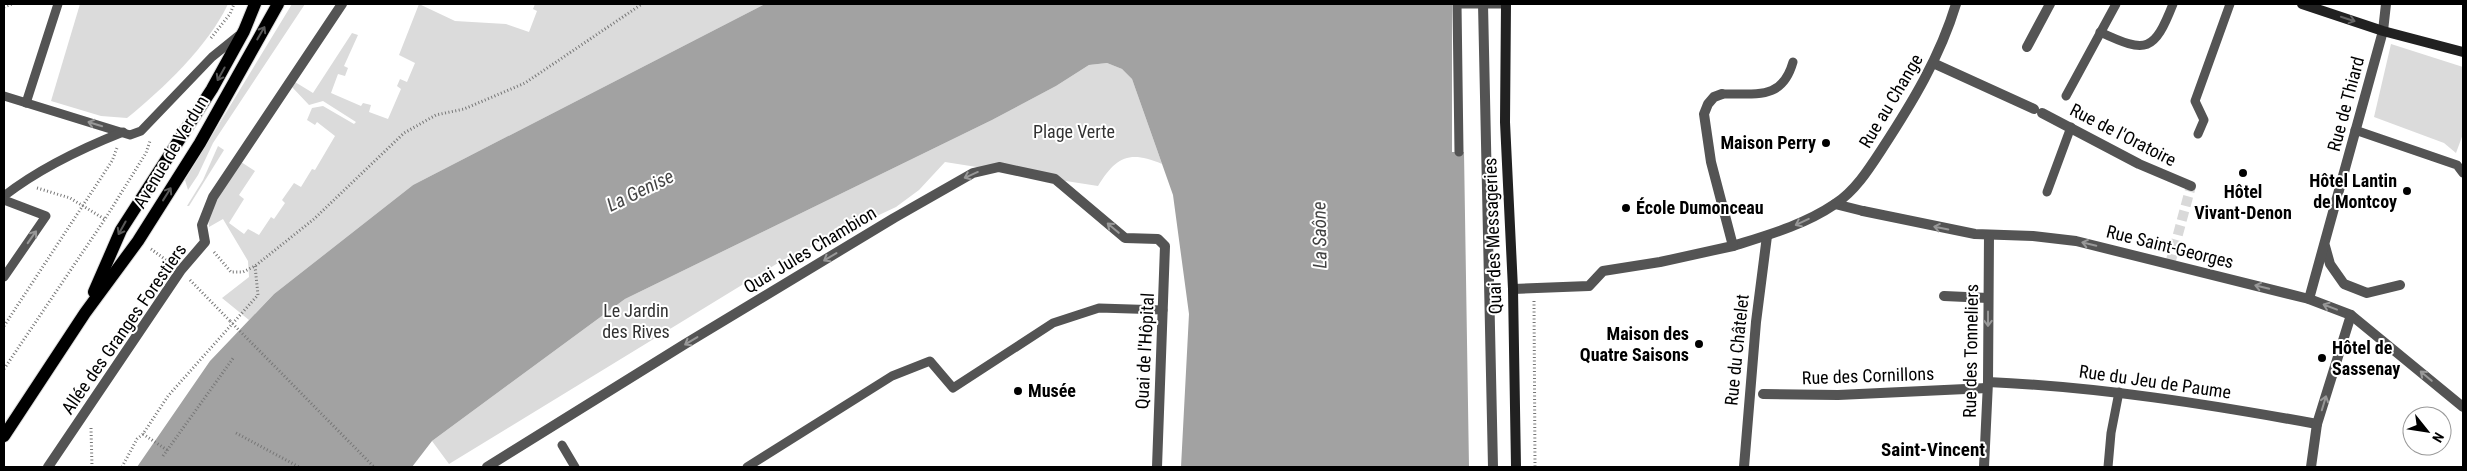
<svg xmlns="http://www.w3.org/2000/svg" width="2467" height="471" font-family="'Roboto Condensed',sans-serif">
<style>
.green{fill:#dbdbdb}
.water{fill:#a2a2a2}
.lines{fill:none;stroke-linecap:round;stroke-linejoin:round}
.pedestrian-tunnel{stroke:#d9d9d9;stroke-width:10;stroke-dasharray:10 5;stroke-linecap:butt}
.primary-casing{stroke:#dbdbdb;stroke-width:14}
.path{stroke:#767676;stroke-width:3;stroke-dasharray:1 2.5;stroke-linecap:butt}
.service{stroke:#545454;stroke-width:9}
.pedestrian{stroke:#545454;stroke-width:10}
.minor{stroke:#545454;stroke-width:10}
.secondary{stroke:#212121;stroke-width:10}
.primary{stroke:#000;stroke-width:12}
.path-bridge{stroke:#767676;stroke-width:3;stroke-dasharray:1 2.5;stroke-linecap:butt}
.oneway{stroke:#646464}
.oneway2{stroke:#595959}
.oneway3{stroke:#989898}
.poi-dot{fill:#000;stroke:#fff;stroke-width:2}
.labels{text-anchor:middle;stroke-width:4;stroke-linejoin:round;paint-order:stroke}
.street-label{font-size:18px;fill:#000;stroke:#fff}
.park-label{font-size:18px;fill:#323232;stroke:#fff}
.poi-label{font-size:18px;font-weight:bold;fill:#000;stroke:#fff;text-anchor:end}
.water-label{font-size:19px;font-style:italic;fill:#434343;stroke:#fff}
.neighbourhood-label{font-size:19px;font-weight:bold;fill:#000;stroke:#fff}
</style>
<rect width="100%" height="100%" fill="#fff"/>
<!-- green -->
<g class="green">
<path d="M80 4H228C208 46 163 89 127 118L101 116 51 101Z"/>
<polygon points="292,4 305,4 213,143 198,175 188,190 185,180"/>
<path d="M419 4 455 21 506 24 529 32 537 11 533 9 535 4H765L413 185 274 294 249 320 222 298 249 277 248 261 223 219 209 227C205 205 229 180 241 162L255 171 239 195 244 199 229 223 244 234 248 229 259 235 271 217 274 219 285 203 282 200 294 183 301 187 312 169 315 170 335 136 317 122 315 125 307 120 312 108 323 106 354 124 356 122 323 101 309 105 292 87 295 82 313 93 352 33 358 35 344 66 348 68 345 76 338 74 331 93 361 106 363 103 371 105 369 112 388 119 401 89 397 86 400 79 407 82 415 63 399 55Z"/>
<polygon points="2391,44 2463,67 2463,134 2456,153 2444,143 2374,117"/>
<path d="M1107 63 1122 69 1132 79 1162 164C1129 150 1116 157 1098 186L945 162 919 190 896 207 783 260 449 464 432 441 625 299 992 120 1056 86 1089 65Z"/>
<polygon points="218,146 224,150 189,206 187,206 203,180"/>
</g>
<!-- water -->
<polygon class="water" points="765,4 1452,4 1452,152 1464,152 1469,467 1181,467 1189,314 1173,195 1132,79 1122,69 1107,63 1089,65 1056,86 992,120 625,299 432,441 412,467 137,467 210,361 274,294 413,185"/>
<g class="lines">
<!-- pedestrian-tunnel -->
<polyline class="pedestrian-tunnel" points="2170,264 2191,186"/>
<defs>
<g id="primary">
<polyline points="94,292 121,230 212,89 244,31 255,4"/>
<polyline points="4,436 85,313 138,241 200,143 278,4"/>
</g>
</defs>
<!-- primary casing -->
<use href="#primary" class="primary-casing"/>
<!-- path -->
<g class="path">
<polyline points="4,7 12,4"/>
<polyline points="211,38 230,14 234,4"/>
<polyline points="37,188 70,198 106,220"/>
<polyline points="151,249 170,263"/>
<polyline points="214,252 231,272 243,272 255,266 314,219 404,133 436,115 464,109 525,83 642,4"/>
<polyline points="190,280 230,321"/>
<polyline points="1534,301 1535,467"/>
<polyline points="4,326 112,161 117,148"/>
<polyline points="4,369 105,219 146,153 150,141"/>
<polyline points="91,428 92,467"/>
<polyline points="236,433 299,467"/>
<polyline points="143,434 167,450"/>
<polyline points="163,456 234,357"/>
<polyline points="122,467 137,439 143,434 168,396 258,295 255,266"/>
</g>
<!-- service -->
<g class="service">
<path d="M2100 32C2147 54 2154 52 2173 4"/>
<path d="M1722 94C1756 93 1782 101 1793 62"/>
<polyline points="4,96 130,135 141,131 212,57 238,36"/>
<polyline points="2066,96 2116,4"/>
<polyline points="26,103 58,4"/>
<polyline points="2355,130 2457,165 2463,173"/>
<polyline points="2198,134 2204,120 2195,101 2230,4"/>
<polyline points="1459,152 1457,4 1506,4"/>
<polyline points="2047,192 2071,127"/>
<path d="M4 196C40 168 80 149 123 132"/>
<polyline points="4,200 46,216 4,277"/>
<polyline points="562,445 575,467"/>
<polyline points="747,467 892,376 930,361 953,388 1053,323 1099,308 1163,310"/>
<polyline points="2108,467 2111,433 2119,392"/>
</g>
<!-- pedestrian -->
<g class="pedestrian">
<polyline points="1483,4 1493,467"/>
<polyline points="2027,47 2050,4"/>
<polyline points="1933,63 2034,109"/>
<polyline points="2042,113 2139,164 2191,186"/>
<polyline points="1835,204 1863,211"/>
<path d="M1733 246C1768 235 1804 225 1835 204 1855 191 1869 169 1882 149 1912 103 1940 57 1956 4"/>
<polyline points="1944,296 1988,298"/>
<polyline points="1744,467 1756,322 1767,236"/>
</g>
<!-- minor -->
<g class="minor">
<polyline points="1863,211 1975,234 2033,236 2076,241 2309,299 2351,315 2463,407"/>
<polyline points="2325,246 2330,264 2344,284 2367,293 2400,285"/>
<polyline points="1513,289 1589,286 1603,271 1660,262 1733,246 1711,162 1704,114 1708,104 1714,97 1722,94"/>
<polyline points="2309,299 2383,31 2386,4"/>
<path d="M1988 382C2100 387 2207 404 2317 424"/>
<polyline points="1763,394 1838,395 1987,388"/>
<polyline points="48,467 181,270 205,242 202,225 213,197 342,4"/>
<polyline points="487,467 685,344 894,218 973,173 999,167 1055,179 1125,238 1158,239 1165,246 1157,467"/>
<polyline points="1984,467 1988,382 1989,235"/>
<polyline points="2311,467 2317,424 2351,315"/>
</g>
<!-- secondary -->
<g class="secondary">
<polyline points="1506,4 1505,122 1513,289 1516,467"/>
<polyline points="2302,4 2383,31 2463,52"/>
</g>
<!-- primary -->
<use href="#primary" class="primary"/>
<!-- path-bridge -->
<polyline class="path-bridge" points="230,321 374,467"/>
</g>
<!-- one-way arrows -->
<defs><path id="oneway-shaft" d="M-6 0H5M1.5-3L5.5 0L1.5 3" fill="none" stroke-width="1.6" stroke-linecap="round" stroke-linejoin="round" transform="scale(1.25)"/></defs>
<use class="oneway" href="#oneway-shaft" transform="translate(2348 19) rotate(18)"/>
<g class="oneway2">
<use href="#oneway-shaft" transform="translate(261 33) rotate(-60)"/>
<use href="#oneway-shaft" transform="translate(221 74) rotate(119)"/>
<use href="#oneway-shaft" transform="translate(167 194) rotate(-58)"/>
<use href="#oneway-shaft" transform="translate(122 228) rotate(119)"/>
</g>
<g class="oneway3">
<use href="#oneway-shaft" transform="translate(95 124) rotate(-163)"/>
<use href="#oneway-shaft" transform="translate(971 175) rotate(156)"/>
<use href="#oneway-shaft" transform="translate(1802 222) rotate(155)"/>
<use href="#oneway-shaft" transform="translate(1113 228) rotate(-140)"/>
<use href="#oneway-shaft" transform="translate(1941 228) rotate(-169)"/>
<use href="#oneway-shaft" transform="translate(32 237) rotate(-55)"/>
<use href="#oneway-shaft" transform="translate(2089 244) rotate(-167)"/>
<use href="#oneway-shaft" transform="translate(830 257) rotate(149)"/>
<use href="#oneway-shaft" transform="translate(2262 287) rotate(-166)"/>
<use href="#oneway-shaft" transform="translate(2330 307) rotate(-159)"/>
<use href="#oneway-shaft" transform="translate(1988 319) rotate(90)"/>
<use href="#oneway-shaft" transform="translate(691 341) rotate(149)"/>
<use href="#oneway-shaft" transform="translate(2426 376) rotate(-140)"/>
<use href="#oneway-shaft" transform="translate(2324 403) rotate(-73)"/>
</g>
<!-- markers -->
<g class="poi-dot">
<circle cx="1826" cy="143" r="5"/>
<circle cx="2243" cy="173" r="5"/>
<circle cx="2407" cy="191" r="5"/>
<circle cx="1626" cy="208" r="5"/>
<circle cx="1699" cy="344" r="5"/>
<circle cx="2322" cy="358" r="5"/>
<circle cx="1018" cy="391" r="5"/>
</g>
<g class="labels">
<!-- street labels -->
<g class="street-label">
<text transform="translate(1891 101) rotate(-59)" y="6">Rue au Change</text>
<text transform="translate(2346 104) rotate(-75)" y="6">Rue de Thiard</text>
<text transform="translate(2123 135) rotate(27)" y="6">Rue de l'Oratoire</text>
<text transform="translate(171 152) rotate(-59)" y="6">Avenue de Verdun</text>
<text transform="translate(1493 236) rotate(-92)" y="6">Quai des Messageries</text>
<text transform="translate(2170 247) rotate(14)" y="6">Rue Saint-Georges</text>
<text transform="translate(810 250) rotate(-31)" y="6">Quai Jules Chambion</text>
<text transform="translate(124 329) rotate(-55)" y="6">Allée des Granges Forestiers</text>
<text transform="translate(1737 350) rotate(-84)" y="6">Rue du Châtelet</text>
<text transform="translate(1145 351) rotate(-87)" y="6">Quai de l'Hôpital</text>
<text transform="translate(1971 351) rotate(-89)" y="6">Rue des Tonneliers</text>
<text transform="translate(1868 376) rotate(-2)" y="6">Rue des Cornillons</text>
<text transform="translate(2155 382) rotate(8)" y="6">Rue du Jeu de Paume</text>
</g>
<!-- park labels -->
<g class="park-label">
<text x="1074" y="138">Plage Verte</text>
<text x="636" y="317">Le Jardin<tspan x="636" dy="21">des Rives</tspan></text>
</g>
<!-- poi labels -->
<g class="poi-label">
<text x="1816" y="149">Maison Perry</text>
<text x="2397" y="187">Hôtel Lantin<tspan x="2397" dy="21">de Montcoy</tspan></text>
<text x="2243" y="198" text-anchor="middle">Hôtel<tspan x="2243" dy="21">Vivant-Denon</tspan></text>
<text x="1636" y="214" text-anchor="start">École Dumonceau</text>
<text x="1689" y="340">Maison des<tspan x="1689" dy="21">Quatre Saisons</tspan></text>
<text x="2332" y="354" text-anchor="start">Hôtel de<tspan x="2332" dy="21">Sassenay</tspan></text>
<text x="1028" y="397" text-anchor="start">Musée</text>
</g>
<!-- water labels -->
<g class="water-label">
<text transform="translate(640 190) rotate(-26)" y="7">La Genise</text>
<text transform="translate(1319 235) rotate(-91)" y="7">La Saône</text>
</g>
<!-- neighbourhood labels -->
<g class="neighbourhood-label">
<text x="1933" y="456">Saint-Vincent</text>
</g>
</g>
<!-- border -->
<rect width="2467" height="471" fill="none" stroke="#000000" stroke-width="10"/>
<!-- north arrow -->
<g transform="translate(2427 431) rotate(120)"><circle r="24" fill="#ffffff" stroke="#999999"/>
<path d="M0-4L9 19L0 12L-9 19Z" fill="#000000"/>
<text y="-8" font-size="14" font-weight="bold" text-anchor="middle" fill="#000000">N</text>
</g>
</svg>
